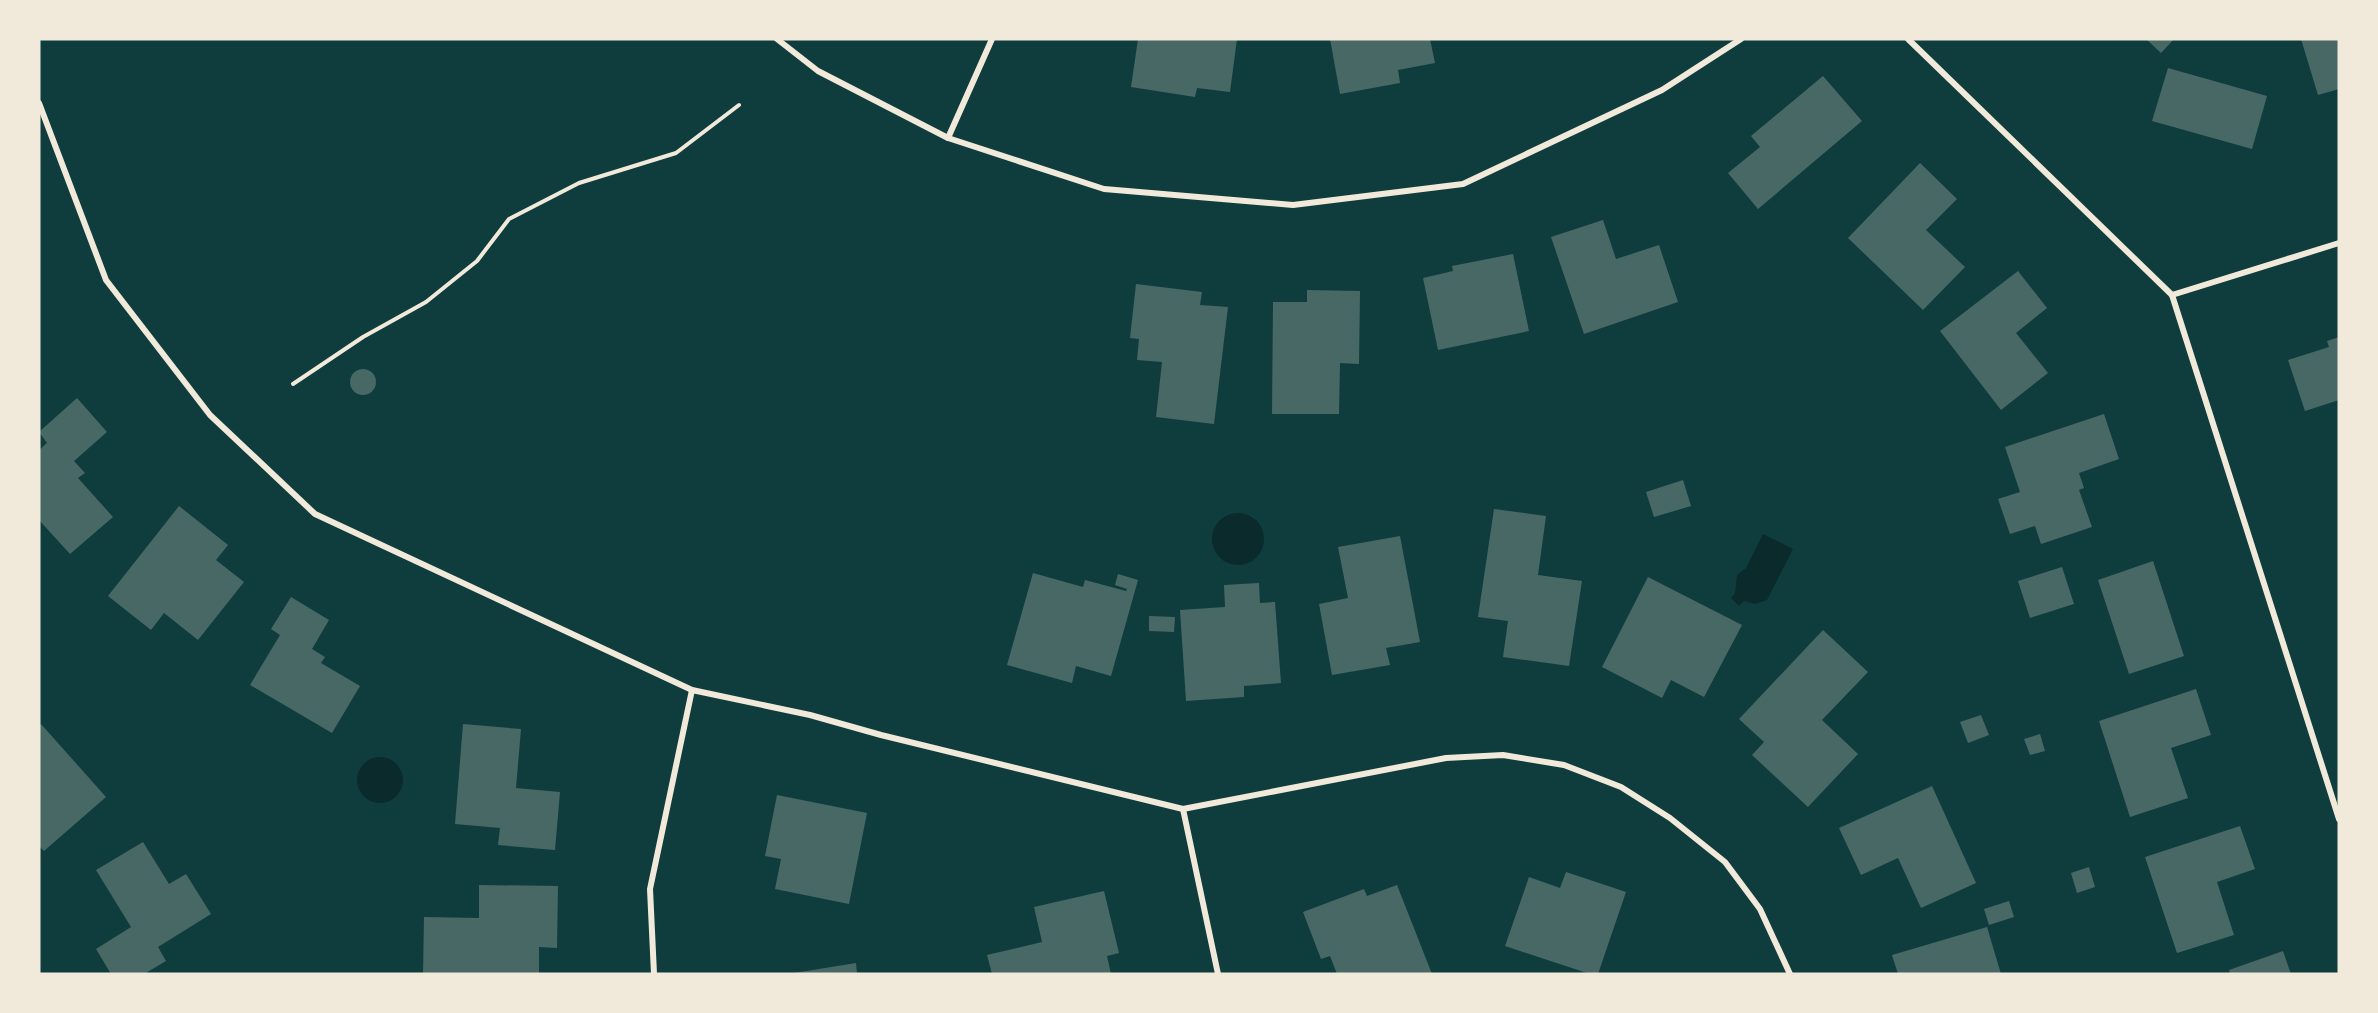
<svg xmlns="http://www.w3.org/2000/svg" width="2378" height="1013" font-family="'DejaVu Sans',sans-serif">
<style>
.water{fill:#0a2a2b}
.building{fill:#486865}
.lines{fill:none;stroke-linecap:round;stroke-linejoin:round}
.path{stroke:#f1e9da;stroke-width:4}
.minor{stroke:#f1e9da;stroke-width:6}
</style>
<rect width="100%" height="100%" fill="#0f3d3e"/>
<!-- water -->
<g class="water">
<circle cx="1238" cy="539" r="26"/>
<polygon points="1763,534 1793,549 1767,600 1755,604 1744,601 1739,606 1731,598 1735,593 1737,575 1746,568"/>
<circle cx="380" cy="780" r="23"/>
</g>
<!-- building -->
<g class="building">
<polygon points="1138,39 1237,39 1230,92 1197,88 1195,97 1131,87"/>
<polygon points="1330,39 1430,39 1435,63 1398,70 1400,83 1340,94"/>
<polygon points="2146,39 2174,39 2161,53"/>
<polygon points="2301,39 2339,39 2339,89 2318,95"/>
<polygon points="2168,68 2267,96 2252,149 2152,121"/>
<polygon points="1823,76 1862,121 1758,209 1728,173 1760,147 1751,136"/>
<polygon points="1920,163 1957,199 1926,230 1965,267 1923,310 1848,238"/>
<polygon points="1603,220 1616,259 1659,245 1678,302 1584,334 1551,237"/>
<polygon points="1513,254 1529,331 1438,350 1423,278 1453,271 1452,266"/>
<polygon points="2018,271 2047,308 2016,333 2048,373 2001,410 1940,331"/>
<polygon points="1136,284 1202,292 1200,305 1228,307 1214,424 1156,417 1162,362 1137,360 1139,339 1130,338"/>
<polygon points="1307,290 1360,291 1359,364 1340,363 1339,414 1272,414 1273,302 1307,302"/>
<polygon points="2339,337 2339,400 2305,411 2288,360 2329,347 2327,341"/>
<circle cx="363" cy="382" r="13"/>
<polygon points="77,398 107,432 74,461 85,473 78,478 113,517 70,554 39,520 39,450 47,443 39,432"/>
<polygon points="2104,414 2119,459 2079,473 2084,488 2079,490 2092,527 2041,544 2035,526 2010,534 1998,499 2020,492 2005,447"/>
<polygon points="1683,480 1691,506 1654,517 1646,492"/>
<polygon points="179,506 228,545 216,560 244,582 198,640 164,613 151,630 108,596"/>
<polygon points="1494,509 1546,516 1538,575 1582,581 1569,666 1503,657 1508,621 1478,617"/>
<polygon points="1400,536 1420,642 1386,648 1390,665 1332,675 1319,604 1348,598 1338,547"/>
<polygon points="2153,561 2184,656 2129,674 2098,580"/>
<polygon points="2062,567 2074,604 2030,618 2018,581"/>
<polygon points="1033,573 1083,587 1085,580 1126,591 1127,589 1115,585 1118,574 1138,580 1111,676 1076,666 1072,683 1007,665"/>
<polygon points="1648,577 1742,625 1704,697 1671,680 1662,698 1602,667"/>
<polygon points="1259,583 1260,603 1275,602 1281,683 1244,686 1244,697 1186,701 1180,610 1225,607 1224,585"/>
<polygon points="291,597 329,620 312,649 325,657 321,663 360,686 332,733 250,685 280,635 271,629"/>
<polygon points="1149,616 1175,617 1174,632 1149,631"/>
<polygon points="1823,630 1868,672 1822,720 1858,754 1808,807 1752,755 1764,742 1739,719"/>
<polygon points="2196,689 2211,735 2171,748 2188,798 2130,817 2099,721"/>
<polygon points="1981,715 1989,735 1968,743 1960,722"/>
<polygon points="41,724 106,797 44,851 39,846 39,726"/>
<polygon points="463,724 521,729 516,788 560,792 555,850 498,845 500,828 455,824"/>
<polygon points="2040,734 2045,751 2030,755 2024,739"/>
<polygon points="1932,786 1976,883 1921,908 1898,858 1861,875 1839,828"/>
<polygon points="777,795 867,813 849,904 775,889 781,859 765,856"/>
<polygon points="2240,826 2255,869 2217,882 2234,935 2177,953 2145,857"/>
<polygon points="143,842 169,884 186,874 211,914 158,947 166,961 144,974 111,974 96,949 131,927 96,870"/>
<polygon points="2089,867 2095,887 2077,893 2071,873"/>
<polygon points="1566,872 1626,892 1598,974 1590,974 1505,946 1529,877 1560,888"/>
<polygon points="479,885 558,886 557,948 539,947 539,974 423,974 424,917 479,918"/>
<polygon points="1397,885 1432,974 1337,974 1330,956 1321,959 1303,912 1364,889 1367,896"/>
<polygon points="1104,891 1119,953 1107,956 1111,974 992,974 987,955 1042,942 1034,907"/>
<polygon points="2009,901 2014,917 1989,925 1984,909"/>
<polygon points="1987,927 2001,974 1898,974 1892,955"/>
<polygon points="2283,951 2291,974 2230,974 2229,970"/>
<polygon points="856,963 857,974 794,974 794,973"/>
</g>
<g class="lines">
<!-- path -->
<polyline class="path" points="293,384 363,337 426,302 477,261 509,219 579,183 676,153 739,105"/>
<!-- minor -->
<g class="minor">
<polyline points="777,39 818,71 948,138 1104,189 1293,205 1463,184 1662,90 1741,39"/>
<polyline points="1908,39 2172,295 2339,819"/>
<polyline points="39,103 106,280 210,415 315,514 692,690 810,715 881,735 1183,809 1446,758 1503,755 1564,765 1621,787 1670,818 1725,862 1760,909 1790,974"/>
<polyline points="948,138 992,39"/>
<polyline points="2172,295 2339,243"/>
<polyline points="1183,809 1218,974"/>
<polyline points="654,974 650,889 692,690"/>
</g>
</g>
<!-- border -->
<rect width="2378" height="1013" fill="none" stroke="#f1e9da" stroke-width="81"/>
</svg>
